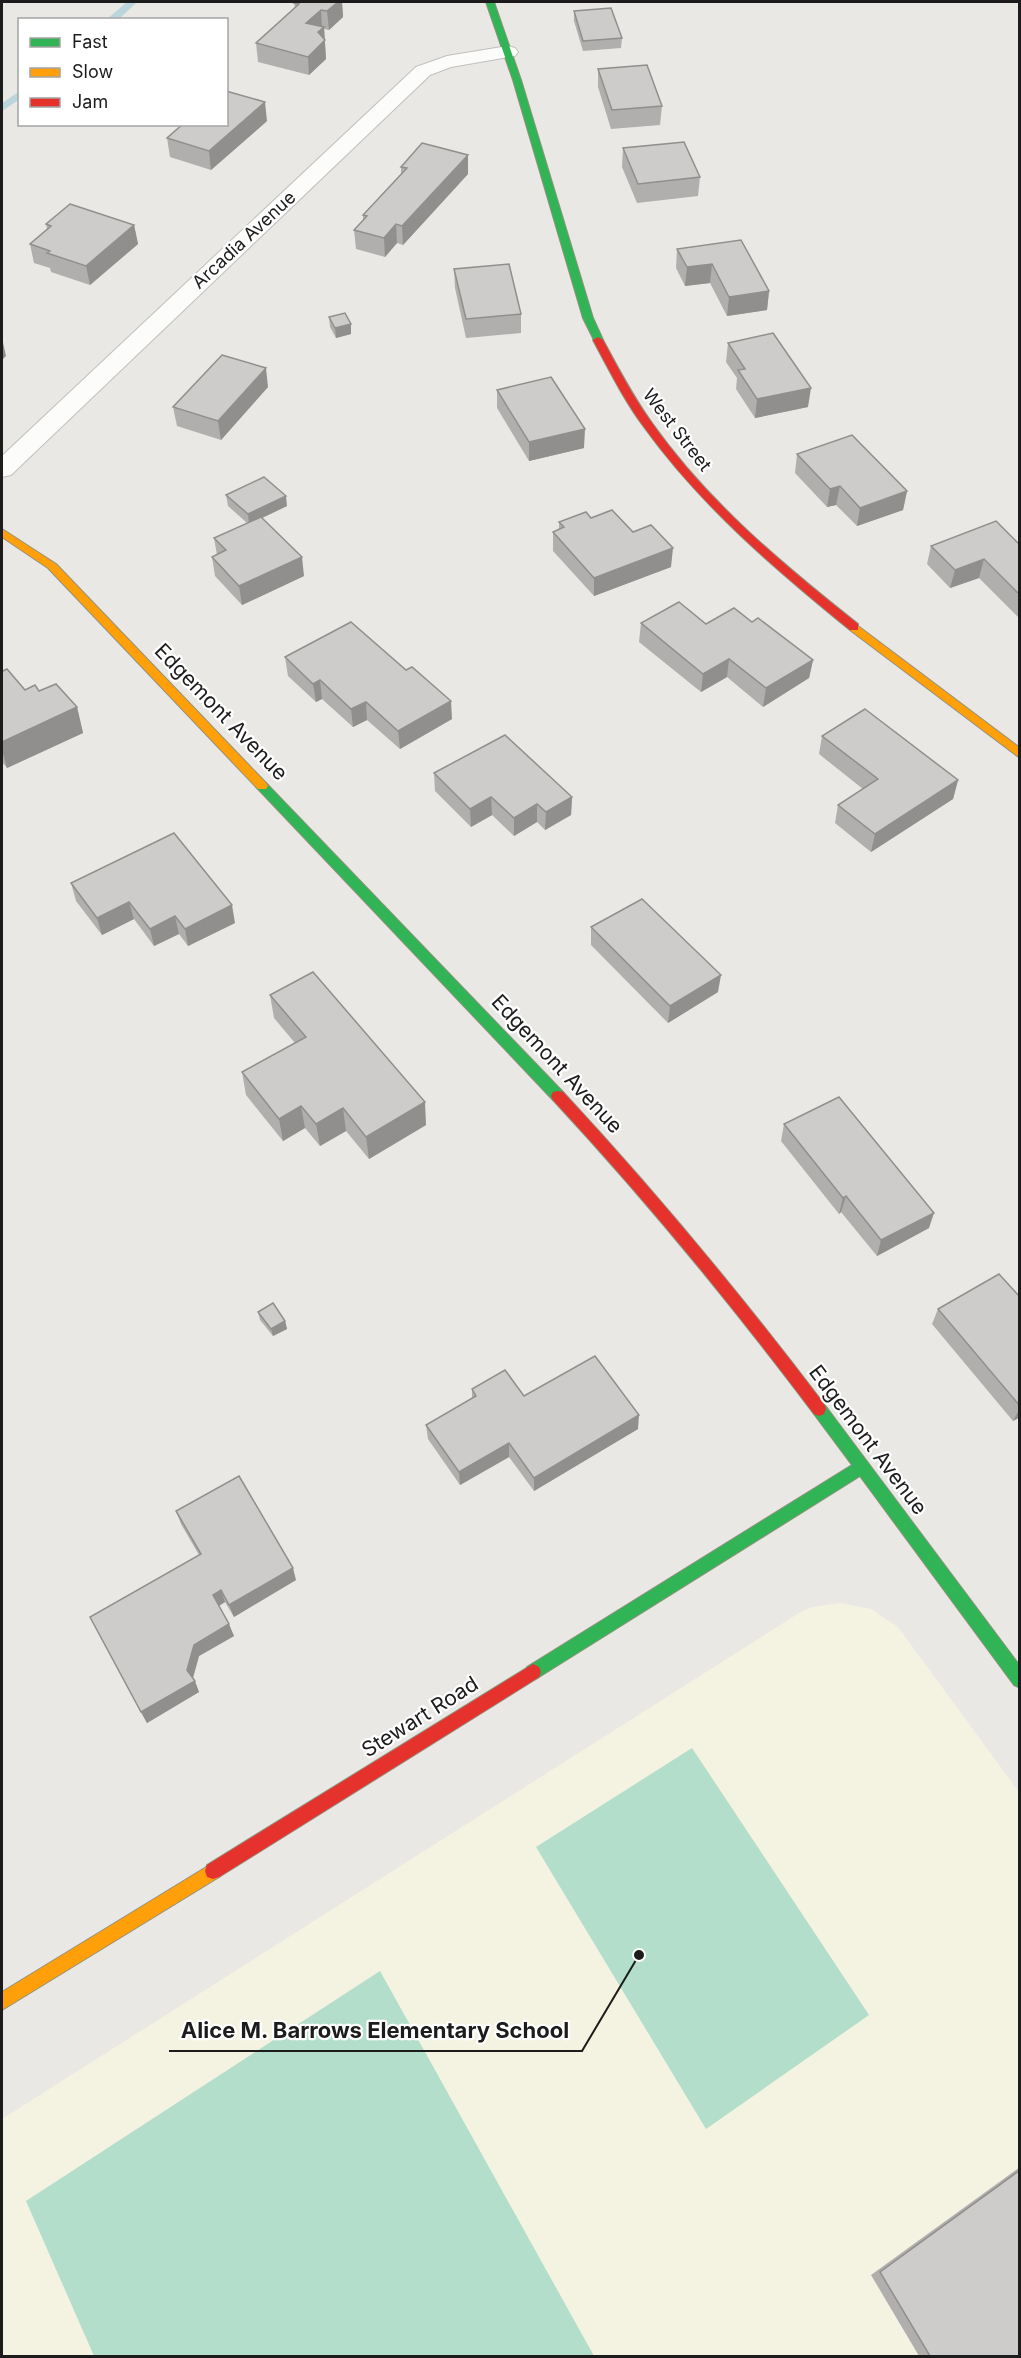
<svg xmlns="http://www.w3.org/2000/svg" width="1021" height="2358" font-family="Inter,sans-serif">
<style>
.education{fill:#f4f2e0}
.pitch{fill:#b3decb}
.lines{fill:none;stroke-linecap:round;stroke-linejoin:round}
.stream{fill:#bad5db;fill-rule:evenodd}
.street-casing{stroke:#c1c0bf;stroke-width:2}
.fast-casing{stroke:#91927f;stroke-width:2}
.slow-casing{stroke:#91927f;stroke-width:2}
.jam-casing{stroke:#91927f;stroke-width:2}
.street{fill:#fcfcfb;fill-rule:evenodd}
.fast{fill:#30b455;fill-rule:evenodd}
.slow{fill:#ff9f0a;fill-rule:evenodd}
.jam{fill:#e5322d;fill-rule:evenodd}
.wall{fill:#b1afae}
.shaded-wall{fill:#908f8d}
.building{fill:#ceccca;stroke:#908f8d;stroke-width:1.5}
.labels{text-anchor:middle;stroke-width:4.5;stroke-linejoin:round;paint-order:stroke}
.far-street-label{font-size:18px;fill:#1c1c1c;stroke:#fff}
.street-label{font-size:21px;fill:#1c1c1c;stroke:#fff}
.leader{fill:none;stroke:#1c1c1c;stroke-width:2}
.callout-dot{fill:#1c1c1c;stroke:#fff;stroke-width:2}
.callout-label{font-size:22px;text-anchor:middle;font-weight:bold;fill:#1c1c1c;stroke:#fff;stroke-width:4.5;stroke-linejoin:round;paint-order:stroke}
</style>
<rect width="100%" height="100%" fill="#eae8e5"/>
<!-- education -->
<polygon class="education" points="841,1603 871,1609 898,1627 1019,1792 1019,2356 2,2356 2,2119 799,1613 812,1607"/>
<!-- pitch -->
<g class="pitch">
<polygon points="692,1748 869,2015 706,2129 536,1847"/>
<polygon points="380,1971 594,2356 94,2356 26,2201"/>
</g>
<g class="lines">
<!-- stream -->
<g class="stream">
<polygon points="127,2 137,2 118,20 106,20"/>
<polygon points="20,91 20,99 2,111 2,103"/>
</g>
<defs>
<polygon id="street" points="508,46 515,48 518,52 515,56 451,67 430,75 11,475 2,477 2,456 416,67 447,56"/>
<g id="fast">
<polygon points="486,2 494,2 521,80 593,318 603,340 601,342 595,342 583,318 513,80"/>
<polygon points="262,782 266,783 563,1092 565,1096 563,1100 553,1100 258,789 256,786"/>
<polygon points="819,1402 824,1404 1020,1666 1020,1688 1014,1685 860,1476 539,1677 533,1680 527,1677 525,1672 527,1667 852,1465 814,1414 812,1409 814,1404"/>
</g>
<g id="slow">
<polygon points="2,529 56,564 266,783 268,786 266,789 258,789 48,568 2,537"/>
<polygon points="854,623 1020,748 1020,758 850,630 850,624"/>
<polygon points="213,1863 219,1865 221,1871 219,1877 2,2010 2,1992"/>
</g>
<g id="jam">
<path d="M598 337 603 340C618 368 633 397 652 423 708 502 782 564 858 624V630H850C775 569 701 506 644 427 624 400 609 370 593 340Z"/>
<path d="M558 1091 563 1092C656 1192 742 1296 824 1404L826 1409 824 1414 819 1416 814 1414C732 1305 646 1200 553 1100L551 1096 553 1092Z"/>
<polygon points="533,1664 539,1667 541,1672 539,1677 219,1877 213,1879 207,1877 205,1871 207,1865"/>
</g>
</defs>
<!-- street casing -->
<use href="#street" class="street-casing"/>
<!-- fast casing -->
<use href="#fast" class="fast-casing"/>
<!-- slow casing -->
<use href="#slow" class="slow-casing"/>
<!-- jam casing -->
<use href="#jam" class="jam-casing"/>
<!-- street -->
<use href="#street" class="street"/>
<!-- fast -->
<use href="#fast" class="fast"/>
<!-- slow -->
<use href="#slow" class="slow"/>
<!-- jam -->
<use href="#jam" class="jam"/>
</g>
<!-- wall -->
<g class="wall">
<polygon points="295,2 342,2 343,17 329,30 324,29 326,59 309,75 258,62 256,43 295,8 294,3"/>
<polygon points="574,11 622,38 621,48 583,51 574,21"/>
<polygon points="598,69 662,106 660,125 611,129 598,87"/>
<polygon points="267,121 211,170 170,157 167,138"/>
<polygon points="623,148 700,177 698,196 637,203 622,167"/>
<polygon points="468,155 468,174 403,245 397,243 385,257 356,249 354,230 363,220 363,215 401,174 401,167"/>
<polygon points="46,224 134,225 138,244 90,285 51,272 50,268 34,263 30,244 47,229"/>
<polygon points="741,240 769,291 767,310 727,316 710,283 685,286 676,268 677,249"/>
<polygon points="454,269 521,314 521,333 466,338 455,288"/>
<polygon points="329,317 351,334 336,338 330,327"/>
<polygon points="728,343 808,407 755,418 736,389 737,378 726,362"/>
<polygon points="268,387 221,440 177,426 173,407"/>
<polygon points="497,390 584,448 529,461 497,408"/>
<polygon points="797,454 907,491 903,510 857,526 836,505 827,507 795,473"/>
<polygon points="226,495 287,506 262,518 304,576 242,605 215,576 212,557 217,555 214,538 247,523 228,506"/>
<polygon points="591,518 633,532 671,567 594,596 553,551 553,532 559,529 559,522"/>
<polygon points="1020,545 1020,619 979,578 950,588 927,564 931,546"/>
<polygon points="752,622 813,660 809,678 763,707 727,677 701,692 639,642 641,623 706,624"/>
<polygon points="285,657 452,719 400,749 367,720 353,727 322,699 316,702 288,676"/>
<polygon points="2,669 25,690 39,691 77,707 83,733 7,768 2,762"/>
<polygon points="822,736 958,780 953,799 871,852 835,823 838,805 863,789 819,754"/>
<polygon points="434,773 572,797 571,815 545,830 537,822 514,836 492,815 471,827 435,791"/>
<polygon points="71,883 235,923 188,946 179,934 154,946 134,919 102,935 76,901"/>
<polygon points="591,927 718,992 668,1023 591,945"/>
<polygon points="270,995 426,1125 369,1159 346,1131 320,1146 305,1128 283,1141 246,1095 242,1072 295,1043 274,1018"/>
<polygon points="784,1124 929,1228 877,1256 841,1212 839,1214 781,1141"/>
<polygon points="1020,1297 1020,1417 1013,1421 932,1324 938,1309"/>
<polygon points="258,1312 285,1321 287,1329 273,1336 260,1320"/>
<polygon points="472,1389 524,1396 638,1429 534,1491 509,1457 460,1485 428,1439 426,1425 472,1398"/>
<polygon points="176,1511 296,1580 234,1617 225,1602 219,1606 234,1636 199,1656 193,1678 199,1692 147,1723 90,1617 199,1555 181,1524"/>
<polygon points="1020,2167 1020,2356 919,2356 871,2275"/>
</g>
<!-- shaded-wall -->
<g class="shaded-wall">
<polygon points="338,2 342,2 343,17 329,30 327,11"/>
<polygon points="321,10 322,28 306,23"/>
<polygon points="324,27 326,59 309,75 308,57 318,32"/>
<polygon points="265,102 267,121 211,170 209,151"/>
<polygon points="468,155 468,174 403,245 402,226"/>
<polygon points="396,224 397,243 385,257 384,238"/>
<polygon points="134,225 138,244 90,285 86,266"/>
<polygon points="712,264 710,283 685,286 687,267"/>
<polygon points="769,291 767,310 727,316 729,297"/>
<polygon points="351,324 351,334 336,338 335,328"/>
<polygon points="2,338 6,356 2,360"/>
<polygon points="266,368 268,387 221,440 218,421"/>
<polygon points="811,388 808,407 755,418 757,399"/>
<polygon points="585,429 584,448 529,461 529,442"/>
<polygon points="840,486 836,505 827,507 830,489"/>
<polygon points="907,491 903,510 857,526 860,508"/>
<polygon points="286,496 287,506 249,524 248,514"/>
<polygon points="673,548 671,567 594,596 594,578"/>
<polygon points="302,557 304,576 242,605 239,586"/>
<polygon points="984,559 979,578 950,588 955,570"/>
<polygon points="729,659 727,677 701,692 703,674"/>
<polygon points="813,660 809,678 763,707 766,688"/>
<polygon points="320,680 322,699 316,702 313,684"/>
<polygon points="451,701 452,719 400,749 398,731"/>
<polygon points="366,702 367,720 353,727 351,709"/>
<polygon points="77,707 83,733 7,768 2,750 2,742"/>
<polygon points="958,780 953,799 871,852 875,834"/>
<polygon points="491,797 492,815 471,827 470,809"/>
<polygon points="572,797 571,815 545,830 546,812"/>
<polygon points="537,804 537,822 514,836 514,818"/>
<polygon points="129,902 134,919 102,935 97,918"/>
<polygon points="232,905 235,923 188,946 185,929"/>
<polygon points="175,916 179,934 154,946 150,929"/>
<polygon points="721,975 718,992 668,1023 670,1006"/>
<polygon points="425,1102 426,1125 369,1159 366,1137"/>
<polygon points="301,1106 305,1128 283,1141 279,1119"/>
<polygon points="343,1108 346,1131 320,1146 316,1124"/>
<polygon points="846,1196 841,1212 839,1214 843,1198"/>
<polygon points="934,1213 929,1228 877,1256 881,1240"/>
<polygon points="285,1321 287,1329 273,1336 271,1329"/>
<polygon points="1020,1408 1020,1417 1013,1421"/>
<polygon points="639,1415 638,1429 534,1491 534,1478"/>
<polygon points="509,1443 509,1457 460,1485 459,1472"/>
<polygon points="293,1568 296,1580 234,1617 229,1605"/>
<polygon points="221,1590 225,1602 217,1607 213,1595"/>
<polygon points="229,1624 234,1636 199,1656 192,1681 187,1670 194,1645"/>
<polygon points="195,1681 199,1692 147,1723 141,1712"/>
</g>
<!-- building -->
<g class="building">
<polygon points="295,2 338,2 327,11 321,10 306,23 324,27 318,32 325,40 308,57 256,43 299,4 294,3"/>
<polygon points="611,8 622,38 583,41 574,11"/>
<polygon points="647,65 662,106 612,110 598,69"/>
<polygon points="226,91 265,102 209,151 167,138 183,124 226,124"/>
<polygon points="684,142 700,177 638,184 623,148"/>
<polygon points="422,143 468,155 402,226 396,224 384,238 354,230 367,216 363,215 407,168 401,167"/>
<polygon points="70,204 134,225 86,266 47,253 50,251 30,244 51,226 46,224"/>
<polygon points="741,240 769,291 729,297 712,264 687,267 677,249"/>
<polygon points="509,264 521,314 466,319 454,269"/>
<polygon points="345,313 351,324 335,328 329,317"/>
<polygon points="773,333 811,388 757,399 738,370 745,369 728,343"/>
<polygon points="222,355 266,368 218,421 173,407"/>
<polygon points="551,377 585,429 529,442 497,390"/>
<polygon points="852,435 907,491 860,508 840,486 830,489 797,454"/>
<polygon points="264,477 286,496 248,514 226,495"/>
<polygon points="612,510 633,532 651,525 673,548 594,578 553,532 564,527 559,522 586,512 591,518"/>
<polygon points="261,517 302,557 239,586 212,557 226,550 214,538"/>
<polygon points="996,521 1020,545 1020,595 984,559 955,570 931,546"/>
<polygon points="679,602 706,624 734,608 752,622 758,618 813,660 766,688 729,659 703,674 641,623"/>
<polygon points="351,622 406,670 412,667 451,701 398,731 366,702 351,709 320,680 313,684 285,657"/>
<polygon points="2,669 3,671 7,669 25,690 35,685 39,691 56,684 77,707 2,742"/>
<polygon points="865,709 958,780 875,834 838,805 878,779 822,736"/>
<polygon points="505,735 572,797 546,812 537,804 514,818 491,797 470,809 434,773"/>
<polygon points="174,833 232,905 185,929 175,916 150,929 129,902 97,918 71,883"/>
<polygon points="642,899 721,975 670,1006 591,927"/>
<polygon points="313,972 425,1102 366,1137 343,1108 316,1124 301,1106 279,1119 242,1072 306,1037 270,995"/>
<polygon points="839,1097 934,1213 881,1240 846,1196 843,1198 784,1124"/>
<polygon points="999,1274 1020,1297 1020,1406 938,1309"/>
<polygon points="273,1303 285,1321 271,1329 258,1312"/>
<polygon points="595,1356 639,1415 534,1478 509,1443 459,1472 426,1425 476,1396 472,1389 505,1370 524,1396"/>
<polygon points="239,1476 293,1568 229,1605 221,1590 213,1595 229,1624 194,1645 187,1670 195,1681 141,1712 90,1617 201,1554 176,1511"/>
<polygon points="1020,2170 1020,2356 930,2356 880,2272"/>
</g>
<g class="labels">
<!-- far-street labels -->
<g class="far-street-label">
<text transform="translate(244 240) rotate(-43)" y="6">Arcadia Avenue</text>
<text transform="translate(677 430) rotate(52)" y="6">West Street</text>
</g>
<!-- street labels -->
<g class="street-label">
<text transform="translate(221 712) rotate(46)" y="7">Edgemont Avenue</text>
<text transform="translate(557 1064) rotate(47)" y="7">Edgemont Avenue</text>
<text transform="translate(868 1440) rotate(53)" y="7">Edgemont Avenue</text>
<text transform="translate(420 1717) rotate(-32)" y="7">Stewart Road</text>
</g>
</g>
<!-- callouts -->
<path class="leader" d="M639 1955L582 2051H169"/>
<circle class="callout-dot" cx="639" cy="1955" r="6"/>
<g class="callout-label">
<text x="375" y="2038">Alice M. Barrows Elementary School</text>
</g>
<!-- border -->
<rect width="1021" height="2358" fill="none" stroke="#1c1c1c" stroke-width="6"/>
<!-- legend -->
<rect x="18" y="18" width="210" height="108" fill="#ffffff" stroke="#a4a4a4" stroke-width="1.5"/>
<rect x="30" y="38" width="30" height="9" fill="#30b455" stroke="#a4a4a4" stroke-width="1.5"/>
<text x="72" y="48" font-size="18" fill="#1c1c1c">Fast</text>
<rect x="30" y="68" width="30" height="9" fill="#ff9f0a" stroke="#a4a4a4" stroke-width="1.5"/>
<text x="72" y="78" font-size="18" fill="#1c1c1c">Slow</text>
<rect x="30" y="98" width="30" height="9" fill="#e5322d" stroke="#a4a4a4" stroke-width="1.5"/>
<text x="72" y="108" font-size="18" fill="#1c1c1c">Jam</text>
</svg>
